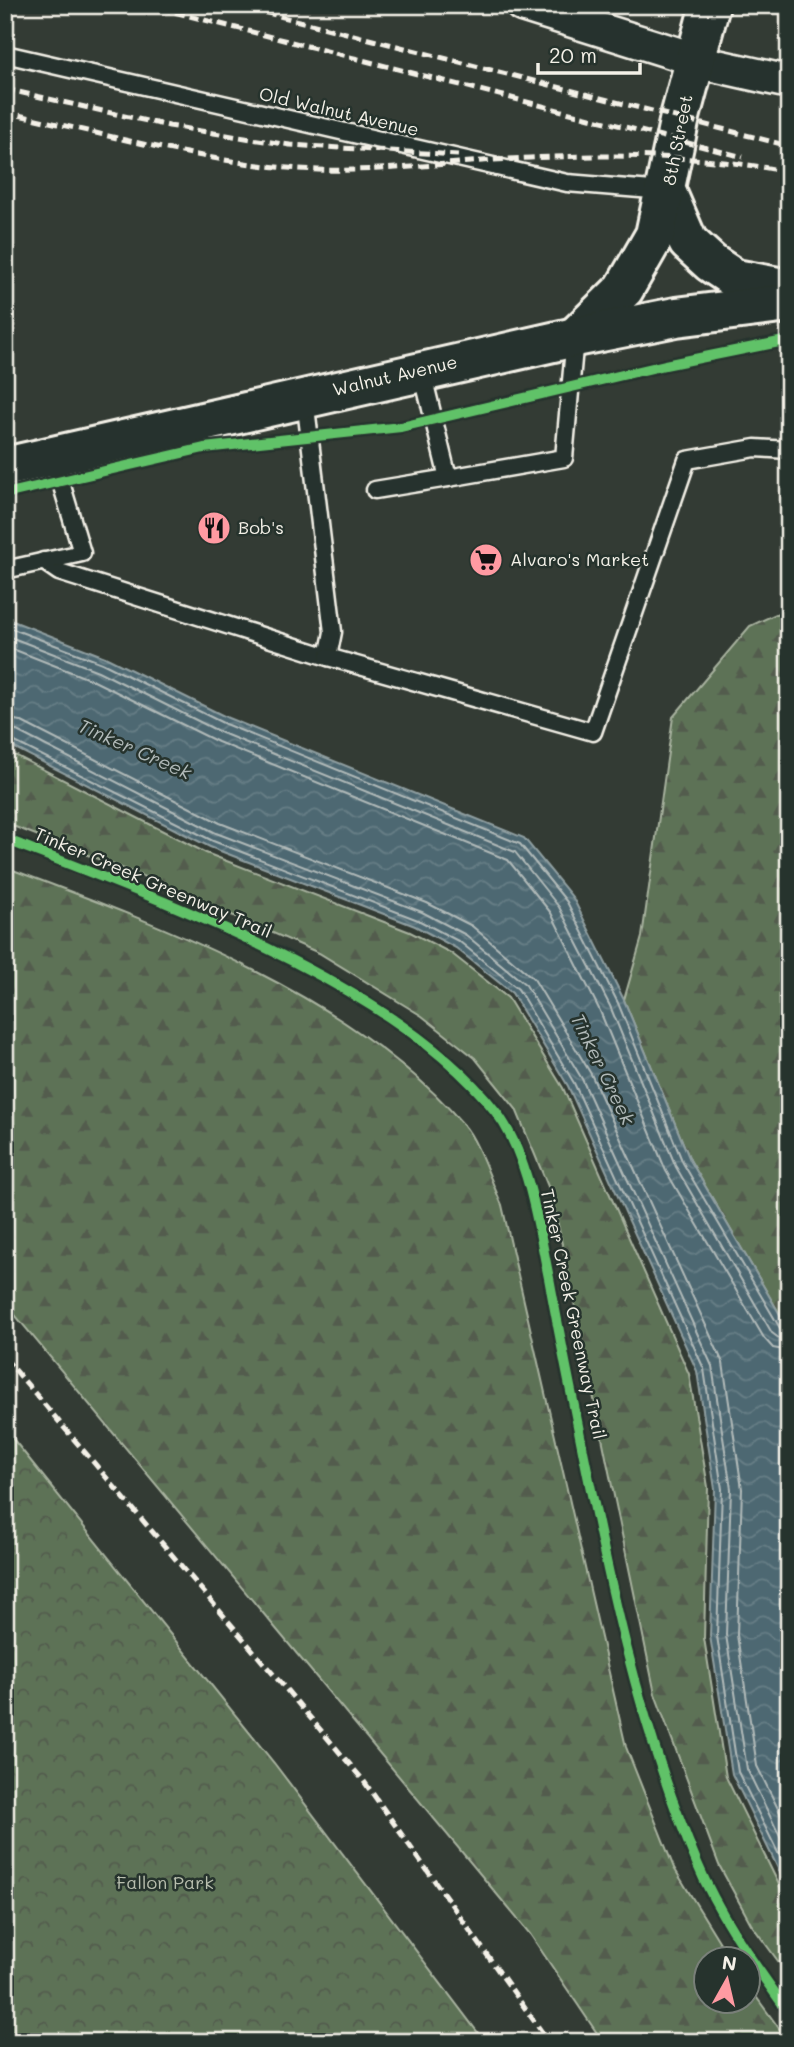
<svg xmlns="http://www.w3.org/2000/svg" width="794" height="2047" font-family="Mali,sans-serif">
<style>
.forest{fill:url(#forest-firs);stroke:#a8b29f;stroke-width:2}
.park{fill:url(#park-crowns);stroke:#a8b29f;stroke-width:2}
.water{fill:url(#water-waves);stroke:#909fa1;stroke-width:2}
.lines{fill:none;stroke-linecap:round;stroke-linejoin:round}
.shore{stroke:#b1bab9;stroke-width:2}
.service-casing{stroke:#f4f1e8;stroke-width:21}
.minor-casing{stroke:#f4f1e8;stroke-width:37}
.tertiary-casing{stroke:#f4f1e8;stroke-width:44}
.service{stroke:#26332d;stroke-width:16}
.minor{stroke:#26332d;stroke-width:32}
.tertiary{stroke:#26332d;stroke-width:38}
.rail{stroke:#f4f1e8;stroke-width:5;stroke-dasharray:10 5;stroke-linecap:butt}
.cycleway-casing{stroke:#26332d;stroke-width:15}
.cycleway{stroke:#61c268;stroke-width:10}
.labels{text-anchor:middle;stroke-width:5;stroke-linejoin:round;paint-order:stroke}
.street-label{font-size:18px;fill:#f4f1e8;stroke:#26332d}
.poi-label{font-size:18px;fill:#f4f1e8;stroke:#26332d;text-anchor:start}
.park-label{font-size:18px;fill:#b8beae;stroke:#26332d}
.water-label{font-size:19px;font-style:italic;fill:#b1bab9;stroke:#26332d}
</style>
<defs>
<pattern id="forest-firs" width="22" height="20" patternUnits="userSpaceOnUse" patternTransform="scale(1.75)"><rect width="22" height="20" fill="#5d7256"/><path d="M5 1l3.5 6h-7zM16 11l3.5 6h-7z" fill="#525b4d"/></pattern>
<pattern id="park-crowns" width="20" height="18" patternUnits="userSpaceOnUse" patternTransform="scale(1.75)"><rect width="20" height="18" fill="#5d7256"/><path d="M2 6a3 3 0 1 1 6 0M12 15a3 3 0 1 1 6 0" fill="none" stroke="#525b4d"/></pattern>
<pattern id="water-waves" width="16" height="10" patternUnits="userSpaceOnUse" patternTransform="scale(1.75)"><rect width="16" height="10" fill="#4d6872"/><path d="M0 5q4-4 8 0t8 0" fill="none" stroke="#677e86"/></pattern>
</defs>
<rect width="100%" height="100%" fill="#333b34"/>
<filter id="ink" filterUnits="userSpaceOnUse"><feTurbulence type="fractalNoise" baseFrequency=".0143" numOctaves="2"/><feDisplacementMap in="SourceGraphic" scale="14" xChannelSelector="R" yChannelSelector="G"/><feConvolveMatrix kernelMatrix="1 2 1 2 8 2 1 2 1" color-interpolation-filters="sRGB"/></filter>
<g filter="url(#ink)">
<!-- forest -->
<g class="forest">
<polygon points="789,608 789,1330 690,1160 624,1000 642,937 673,717 750,626"/>
<polygon points="5,750 206,853 410,932 451,953 508,998 563,1088 689,1374 708,1487 704,1638 726,1777 789,1905 789,1976 751,1924 719,1865 655,1694 552,1196 516,1109 475,1058 422,1016 319,953 142,876 5,823"/>
<path d="M5 867C161 925 352 995 463 1124 479 1142 491 1182 502 1205L626 1747 674 1868 730 1959 706 1960V2002H748L749 1987 789 2042H603L530 1934 5 1303Z"/>
</g>
<!-- park -->
<polygon class="park" points="5,1429 274,1763 485,2042 5,2042"/>
<!-- water -->
<polygon class="water" points="5,618 105,657 228,718 524,838 573,898 624,1000 690,1160 789,1330 789,1891 732,1774 710,1636 715,1489 697,1371 568,1086 512,993 456,948 415,926 210,847 5,743"/>
<g class="lines">
<!-- shore -->
<g class="shore">
<polyline points="5,626 102,663 225,724 520,844 567,902 618,1003 683,1163 780,1328 789,1332"/>
<polyline points="5,635 98,671 222,733 515,852 559,907 610,1006 676,1167 772,1333 780,1339 789,1341"/>
<polyline points="5,646 94,681 218,742 508,860 551,913 600,1011 666,1171 764,1338 773,1348 789,1351"/>
<polyline points="5,718 20,721 220,823 427,903 472,926 534,979 591,1074 723,1363 742,1489 737,1635 757,1766 789,1831"/>
<polyline points="5,728 15,730 216,833 422,912 466,935 526,985 582,1079 712,1366 731,1489 726,1635 747,1769 789,1855"/>
<polyline points="5,737 213,841 418,920 460,942 518,989 574,1083 704,1369 722,1489 717,1636 738,1772 789,1875"/>
</g>
<defs>
<g id="service">
<polyline points="5,54 567,183 664,191"/>
<polyline points="422,372 448,478 564,458 575,337"/>
<polyline points="375,490 448,478"/>
<polyline points="43,561 59,572 328,657 333,632 305,399"/>
<polyline points="5,570 82,553 53,456"/>
<polyline points="328,657 593,732 687,460 755,448 789,450"/>
</g>
<polyline id="minor" points="522,5 713,65 789,82"/>
<g id="tertiary">
<polyline points="666,191 688,242 711,263 735,279 789,289"/>
<polyline points="575,337 624,289 655,235 680,117 710,5"/>
<polyline points="5,467 575,337 676,317 789,303"/>
</g>
</defs>
<!-- service casing -->
<use href="#service" class="service-casing"/>
<!-- minor casing -->
<use href="#minor" class="minor-casing"/>
<!-- tertiary casing -->
<use href="#tertiary" class="tertiary-casing"/>
<!-- service -->
<use href="#service" class="service"/>
<!-- minor -->
<use href="#minor" class="minor"/>
<!-- tertiary -->
<use href="#tertiary" class="tertiary"/>
<!-- rail -->
<g class="rail">
<polyline points="146,5 743,157"/>
<polyline points="236,5 789,146"/>
<polyline points="5,89 169,126 290,145 458,155"/>
<path d="M5 112C106 134 215 166 318 170 389 172 459 161 530 158 616 154 704 155 789 172"/>
<polyline points="5,1358 363,1780 549,2042"/>
</g>
<defs>
<g id="cycleway">
<polyline points="5,494 204,448 401,427 665,365 789,340"/>
<path d="M5 839C153 897 398 984 496 1112 529 1155 538 1226 549 1278 557 1321 565 1363 574 1406 605 1561 635 1717 697 1863 720 1918 755 1965 789 2013"/>
</g>
</defs>
<!-- cycleway casing -->
<use href="#cycleway" class="cycleway-casing"/>
<!-- cycleway -->
<use href="#cycleway" class="cycleway"/>
</g>
</g>
<!-- icons -->
<defs>
<symbol id="restaurant-disc" viewBox="-11 -11 22 22"><circle r="9.5" fill="#ff9aa2" stroke="#26332d"/><path d="M-5-6h1v4h1v-4h1v4h1v-4h1v5L-1.5 .5V6h-2V.5L-5-1ZM5-6V6H3V1.5H1.5Q1.5-4 5-6Z" fill="#111"/></symbol>
<symbol id="supermarket-disc" viewBox="-11 -11 22 22"><circle r="9.5" fill="#ff9aa2" stroke="#26332d"/><path d="M-6-5.5h2.5l.6 2H6L4.5 2H-2.5L-4.4-4H-6ZM-1.5 3.2a1.3 1.3 0 1 0 .1 0ZM3 3.2a1.3 1.3 0 1 0 .1 0Z" fill="#111"/></symbol>
</defs>
<g fill-rule="evenodd">
<use href="#restaurant-disc" x="195" y="509" width="38" height="38"/>
<use href="#supermarket-disc" x="467" y="541" width="38" height="38"/>
</g>
<g class="labels">
<!-- street labels -->
<g class="street-label">
<text transform="translate(339 112) rotate(13)" y="6">Old Walnut Avenue</text>
<text transform="translate(678 140) rotate(-79)" y="6">8th Street</text>
<text transform="translate(395 376) rotate(-13)" y="6">Walnut Avenue</text>
<text transform="translate(153 883) rotate(23)" y="6">Tinker Creek Greenway Trail</text>
<text transform="translate(573 1314) rotate(78)" y="6">Tinker Creek Greenway Trail</text>
</g>
<!-- poi labels -->
<g class="poi-label">
<text x="238" y="534">Bob's</text>
<text x="510" y="566">Alvaro's Market</text>
</g>
<!-- park labels -->
<g class="park-label">
<text x="165" y="1889">Fallon Park</text>
</g>
<!-- water labels -->
<g class="water-label">
<text transform="translate(135 749) rotate(24)" y="7">Tinker Creek</text>
<text transform="translate(603 1069) rotate(64)" y="7">Tinker Creek</text>
</g>
</g>
<!-- margin -->
<rect width="794" height="2047" fill="none" stroke="#26332d" stroke-width="28"/>
<rect x="14" y="14" width="766" height="2019" fill="none" stroke="#f4f1e8" stroke-width="2.5" filter="url(#ink)"/>
<!-- north arrow -->
<g transform="translate(727 1980) rotate(8)"><circle r="33" fill="#26332d" stroke="#787f78" stroke-width="2"/>
<path d="M0-5L12 26L0 18L-12 26Z" fill="#ff9aa2"/>
<text y="-10" font-size="19" font-weight="bold" text-anchor="middle" fill="#f4f1e8">N</text>
</g>
<!-- scale -->
<path d="M538 63v10h102v-10" fill="none" stroke="#f4f1e8" stroke-width="3.5"/>
<text x="549" y="63" font-size="21" fill="#f4f1e8" stroke="#26332d" stroke-width="5" paint-order="stroke">20 m</text>
</svg>
